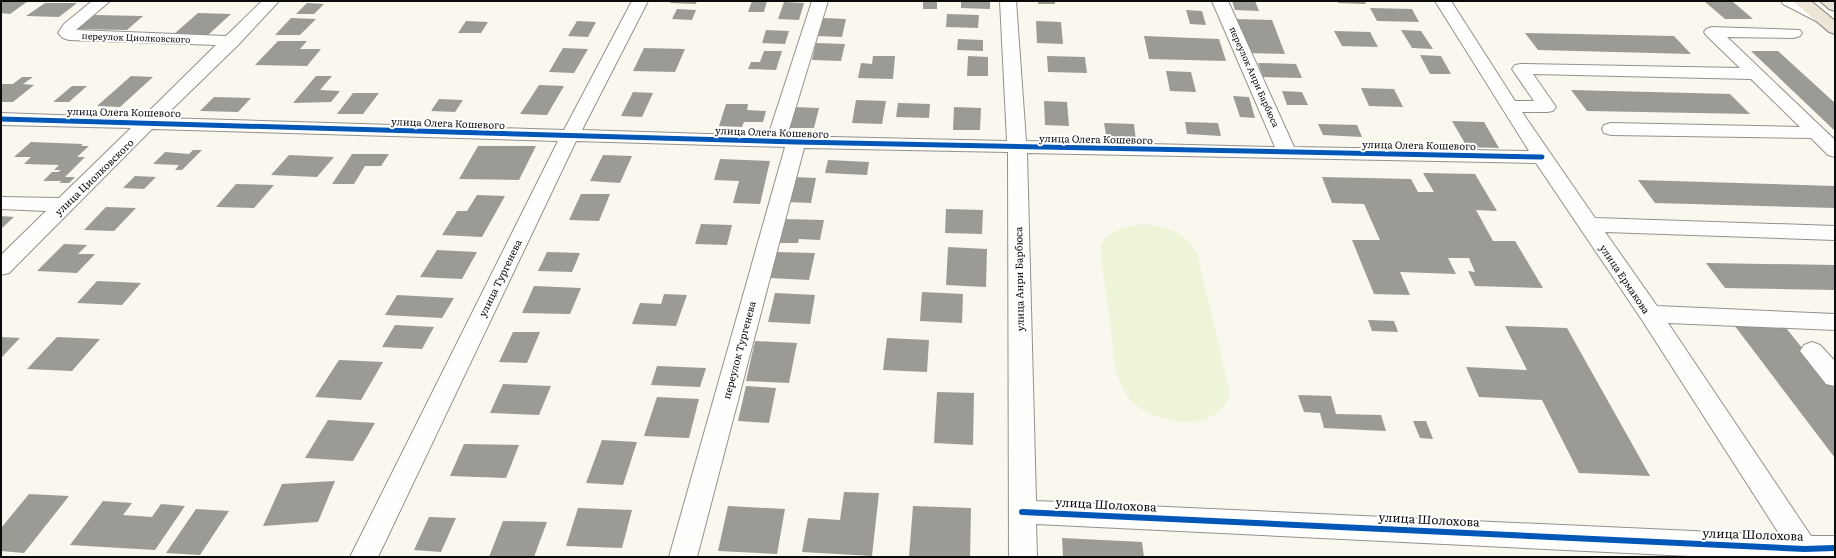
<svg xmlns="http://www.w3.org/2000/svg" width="1836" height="558" font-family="Literata,serif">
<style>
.pitch{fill:#eef4d8}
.building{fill:#9c9a95}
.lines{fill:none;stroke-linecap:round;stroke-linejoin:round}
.minor-casing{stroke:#93918e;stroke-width:2}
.major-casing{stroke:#807f7b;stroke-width:2}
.minor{fill:#fefefd;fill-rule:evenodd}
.major{fill:#ece5d6;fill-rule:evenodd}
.cycleway-far1-casing{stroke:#fff;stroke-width:7}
.cycleway-casing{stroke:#fff;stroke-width:9}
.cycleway-far1{stroke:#0057b8;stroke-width:5}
.cycleway{stroke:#0057b8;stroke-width:6}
.labels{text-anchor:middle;stroke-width:4;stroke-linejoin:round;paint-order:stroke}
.far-street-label{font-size:9px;fill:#0b0b0b;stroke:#fff}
.street-label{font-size:10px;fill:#0b0b0b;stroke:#fff}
.near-street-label{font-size:12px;fill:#0b0b0b;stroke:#fff}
</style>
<rect width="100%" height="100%" fill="#faf7ef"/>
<!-- pitch -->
<path class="pitch" d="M1144 224C1167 227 1186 232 1197 253L1230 393C1225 410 1213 419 1195 421 1166 424 1133 413 1121 385 1112 365 1113 340 1110 319 1107 295 1101 270 1101 246 1109 229 1127 226 1144 224Z"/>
<!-- building -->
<g class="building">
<polygon points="1,1 28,1 10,14 1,13"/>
<polygon points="671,1 697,1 696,4 670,3"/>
<polygon points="752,1 767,1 764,12 748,12"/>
<rect x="923" y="1" width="14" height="8"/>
<polygon points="961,1 990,1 990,9 961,8"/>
<rect x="1038" y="1" width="17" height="3"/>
<polygon points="1232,1 1255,1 1259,11 1235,10"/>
<polygon points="1338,1 1365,1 1366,4 1338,3"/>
<polygon points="1704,1 1732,1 1753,19 1725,19"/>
<polygon points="784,2 804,3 799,20 778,19"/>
<polygon points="45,3 77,3 59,17 26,16"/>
<polygon points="307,3 324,4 314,14 296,14"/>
<polygon points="1370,8 1412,9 1419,22 1377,21"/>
<polygon points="677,9 696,10 692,20 672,19"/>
<polygon points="1186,10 1202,11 1206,25 1190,24"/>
<polygon points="198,13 231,14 208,35 174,34"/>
<polygon points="947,14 979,15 978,28 946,27"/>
<polygon points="95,15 143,16 127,30 77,29"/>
<polygon points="291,18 316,19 300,35 275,35"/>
<polygon points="823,18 846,19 842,37 818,36"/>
<polygon points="1236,19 1272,20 1285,54 1248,53"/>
<polygon points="466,21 488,22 481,33 458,33"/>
<polygon points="577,21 596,22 588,37 568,36"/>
<polygon points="1036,21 1061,22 1063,44 1037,43"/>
<polygon points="766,30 789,31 785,44 762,43"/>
<polygon points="1401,30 1421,31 1433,49 1412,48"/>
<polygon points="1334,31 1370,32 1378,47 1342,46"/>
<polygon points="1525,33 1674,36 1691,54 1538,50"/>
<polygon points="1144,36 1219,39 1226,61 1149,59"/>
<polygon points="958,39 983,40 983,51 957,50"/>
<polygon points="278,41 307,41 300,49 321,49 307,66 255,65"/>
<polygon points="816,43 845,44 841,61 812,60"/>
<polygon points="563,48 588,49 574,73 549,72"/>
<polygon points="644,48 685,49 675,72 633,71"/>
<polygon points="764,51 782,51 776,70 748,69 751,62 760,62"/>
<polygon points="1751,51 1778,51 1835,103 1835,131"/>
<polygon points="1420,55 1441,56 1451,74 1430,74"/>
<polygon points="873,56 895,56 893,79 858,78 861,63 872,64"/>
<polygon points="968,56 988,57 988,76 967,76"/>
<polygon points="1047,56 1085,57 1087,73 1048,72"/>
<polygon points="1258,63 1296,64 1302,78 1263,77"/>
<polygon points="1166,71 1191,72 1196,92 1170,91"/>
<polygon points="131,76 153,77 120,107 97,106"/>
<polygon points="316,76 332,76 320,90 340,91 331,102 293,103"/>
<polygon points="22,77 33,77 23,84 34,85 13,102 1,102 1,84 13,84"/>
<polygon points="539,85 564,86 547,115 520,114"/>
<polygon points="72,86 87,86 69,102 53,102"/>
<polygon points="1361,88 1394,89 1403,107 1369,106"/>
<polygon points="1571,90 1730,94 1750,114 1587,111"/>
<polygon points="1282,91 1302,92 1308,105 1287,105"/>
<polygon points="633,92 653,93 642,117 621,116"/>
<polygon points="353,93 379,93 363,114 337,114"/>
<polygon points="1233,96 1249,97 1255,118 1240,117"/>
<polygon points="214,97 251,98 238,112 200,111"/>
<polygon points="439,99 463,100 455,112 431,111"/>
<polygon points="856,100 886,101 882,124 852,123"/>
<polygon points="1044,101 1067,102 1069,126 1045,125"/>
<polygon points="898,103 930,104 929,118 896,117"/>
<polygon points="726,104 748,104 747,110 766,111 763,122 744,122 742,127 719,126"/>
<polygon points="793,107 819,108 814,128 788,128"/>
<polygon points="954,107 981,108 980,130 953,130"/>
<polygon points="1452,121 1484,122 1499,148 1467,147"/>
<polygon points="1185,122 1218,123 1221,136 1187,134"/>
<polygon points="1104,123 1134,124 1136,141 1107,140"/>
<polygon points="1318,124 1357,125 1362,137 1323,135"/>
<polygon points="31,142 83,144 81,146 89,146 77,157 85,157 65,177 75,177 69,183 59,183 62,181 43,181 52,172 58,172 61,170 54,170 59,165 24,164 31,157 14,157"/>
<polygon points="478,146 536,146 519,180 459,179"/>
<polygon points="193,150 202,150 182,170 175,170 179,165 153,164 165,152 189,154"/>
<polygon points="352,154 389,154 381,166 365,166 354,184 332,184"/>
<polygon points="289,155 334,157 317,177 271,175"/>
<polygon points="603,155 632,156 620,183 590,181"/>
<polygon points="720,159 770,161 760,204 733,203 739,181 714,180"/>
<polygon points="828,160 869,162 867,175 825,173"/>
<polygon points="1423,173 1475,174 1497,211 1476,210 1493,241 1515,241 1543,288 1475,286 1468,271 1475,272 1469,258 1448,258 1456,274 1400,272 1410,295 1374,294 1352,240 1380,240 1364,204 1332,203 1322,177 1411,179 1418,192 1434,192"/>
<polygon points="135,176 156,177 144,189 123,188"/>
<polygon points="793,177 816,178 811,203 787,202"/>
<polygon points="1638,180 1835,186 1835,208 1655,203"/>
<polygon points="236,184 274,185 254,208 216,207"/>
<polygon points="581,194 610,194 599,221 569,220"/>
<polygon points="477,195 505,196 482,237 442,235 457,211 467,211"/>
<polygon points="106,207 136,208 114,231 84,230"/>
<polygon points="946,209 983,210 982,234 945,233"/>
<polygon points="1,216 14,217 1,229"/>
<polygon points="784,219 824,220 820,240 799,239 798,243 778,243"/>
<polygon points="701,224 732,225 727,245 695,244"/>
<polygon points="64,244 87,245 78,254 95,254 77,273 37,271"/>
<polygon points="948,247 987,249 986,287 946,285"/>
<polygon points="437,250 477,252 462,279 420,277"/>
<polygon points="547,252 580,253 572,272 538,271"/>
<polygon points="776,252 815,253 809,280 770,278"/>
<polygon points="1706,263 1835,265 1835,290 1725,288"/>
<polygon points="97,281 141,283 122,305 77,303"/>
<polygon points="534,286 581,288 570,314 522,313"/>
<polygon points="922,292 963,294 962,323 920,321"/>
<polygon points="775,293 815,295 810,324 768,322"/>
<polygon points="664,294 687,295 676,326 632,324 640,303 661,304"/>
<polygon points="397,295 454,298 442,318 385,315"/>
<polygon points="1728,317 1778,318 1835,389 1835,458"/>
<polygon points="1368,320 1394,321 1398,332 1372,331"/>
<polygon points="395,325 434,327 422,349 382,347"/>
<polygon points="1505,326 1567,328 1650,476 1579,473 1542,400 1479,397 1466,367 1527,370"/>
<polygon points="513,332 540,332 527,363 499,362"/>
<polygon points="1,337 20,338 1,358"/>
<polygon points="57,337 100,339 72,371 27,369"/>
<polygon points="887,338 929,340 927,372 883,370"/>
<polygon points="755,341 797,343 789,383 746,381"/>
<polygon points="339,360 383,362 361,400 315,397"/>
<polygon points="657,366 706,368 700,387 651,385"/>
<polygon points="503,384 551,386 539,415 490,413"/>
<polygon points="746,386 776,388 769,423 738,421"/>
<polygon points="937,392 974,393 973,445 934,443"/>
<polygon points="1298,395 1331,396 1336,414 1381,415 1386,431 1324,428 1320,413 1304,412"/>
<polygon points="657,397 699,399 689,438 644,436"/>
<polygon points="328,420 375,423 353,461 305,458"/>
<polygon points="1413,421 1426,421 1433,439 1420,438"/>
<polygon points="602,440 637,442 623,485 586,483"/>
<polygon points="464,444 519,445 506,478 450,476"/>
<polygon points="335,481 318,522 263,526 282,484"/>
<polygon points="844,492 879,493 872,556 802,552 808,518 840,520"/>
<polygon points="29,494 69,496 24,553 1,551 1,528"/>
<polygon points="103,501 132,503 123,515 152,517 161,504 185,506 155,550 70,545"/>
<polygon points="728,506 785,509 777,554 718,551"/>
<polygon points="913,506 971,508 970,557 909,557"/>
<polygon points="578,508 632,510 622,548 566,546"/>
<polygon points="196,509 229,511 200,555 166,553"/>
<polygon points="429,517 456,518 441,552 414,550"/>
<polygon points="503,521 547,522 534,557 489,557"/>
<polygon points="1062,538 1142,542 1144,557 1063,557"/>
</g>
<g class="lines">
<defs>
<g id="minor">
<path d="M92 1H110L76 30 226 36 262 1H279L238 45 163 118 564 130 632 1H648L582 130 768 136 812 1H828L787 136 1007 141 1000 1H1016L1026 141 1275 147 1212 1H1228L1294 147 1529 151 1435 1H1451L1515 101H1534L1512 69 1515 65 1521 64 1740 68 1706 35 1704 32 1706 29 1712 27 1800 30 1802 33 1800 36 1794 38 1727 37 1835 140V157L1828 155 1811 138 1611 135 1604 133 1602 129 1604 125 1611 123 1800 127 1751 79 1533 74 1556 107 1553 111 1547 112H1522L1595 218 1835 226V240L1605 232 1657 306 1835 314V330L1668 323 1811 536H1835V557H1710L1036 524 1037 557H1009L1008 152 804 148 697 557H669L785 147 576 141 378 557H350L558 141 152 129 9 273 1 275V255L46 211 1 209V197L59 198 131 128 1 125V113L142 118 216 45 69 40 63 38 58 33 64 24ZM1027 153 1536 163 1642 320 1780 535 1036 501Z"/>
<polygon points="1781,1 1801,1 1828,15 1830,18 1828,21 1822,23 1816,21 1783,4"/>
<polygon points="1812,342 1820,345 1835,361 1835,386 1826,384 1800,351 1804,345"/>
</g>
<g id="major">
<polygon points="1793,1 1811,1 1835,21 1835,34 1829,32"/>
<polygon points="1820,1 1835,1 1835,11 1829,9"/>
</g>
</defs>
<!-- minor casing -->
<use href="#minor" class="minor-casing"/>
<!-- major casing -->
<use href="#major" class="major-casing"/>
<!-- minor -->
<use href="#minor" class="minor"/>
<!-- major -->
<use href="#major" class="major"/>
<defs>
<polyline id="cycleway-far1" points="1,119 796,142 1542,157"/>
<polyline id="cycleway" points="1022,512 1804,549 1835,548"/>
</defs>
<!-- cycleway-far1 casing -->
<use href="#cycleway-far1" class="cycleway-far1-casing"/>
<!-- cycleway casing -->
<use href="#cycleway" class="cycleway-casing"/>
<!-- cycleway-far1 -->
<use href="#cycleway-far1" class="cycleway-far1"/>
<!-- cycleway -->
<use href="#cycleway" class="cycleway"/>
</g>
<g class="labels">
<!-- far-street labels -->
<g class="far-street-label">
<text transform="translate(136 38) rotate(2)" y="3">переулок Циолковского</text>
<text transform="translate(1254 77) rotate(66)" y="3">переулок Анри Барбюса</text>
</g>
<!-- street labels -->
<g class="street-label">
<text transform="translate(124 112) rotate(1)" y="4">улица Олега Кошевого</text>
<text transform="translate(448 123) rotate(2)" y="4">улица Олега Кошевого</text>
<text transform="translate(772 132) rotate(2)" y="4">улица Олега Кошевого</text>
<text transform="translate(1096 139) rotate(1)" y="4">улица Олега Кошевого</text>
<text transform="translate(1419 145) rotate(1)" y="4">улица Олега Кошевого</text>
<text transform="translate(94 177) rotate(-44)" y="4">улица Циолковского</text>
<text transform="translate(500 278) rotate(-64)" y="4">улица Тургенева</text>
<text transform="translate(1019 279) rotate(-91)" y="4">улица Анри Барбюса</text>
<text transform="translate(1625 279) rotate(56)" y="4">улица Ермакова</text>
<text transform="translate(739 350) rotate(-75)" y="4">переулок Тургенева</text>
</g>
<!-- near-street labels -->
<g class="near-street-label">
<text transform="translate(1106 505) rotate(3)" y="4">улица Шолохова</text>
<text transform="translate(1429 520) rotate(3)" y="4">улица Шолохова</text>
<text transform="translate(1753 535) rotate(2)" y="4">улица Шолохова</text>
</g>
</g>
<!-- border -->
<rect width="1836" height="558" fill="none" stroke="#0b0b0b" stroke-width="4"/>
</svg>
